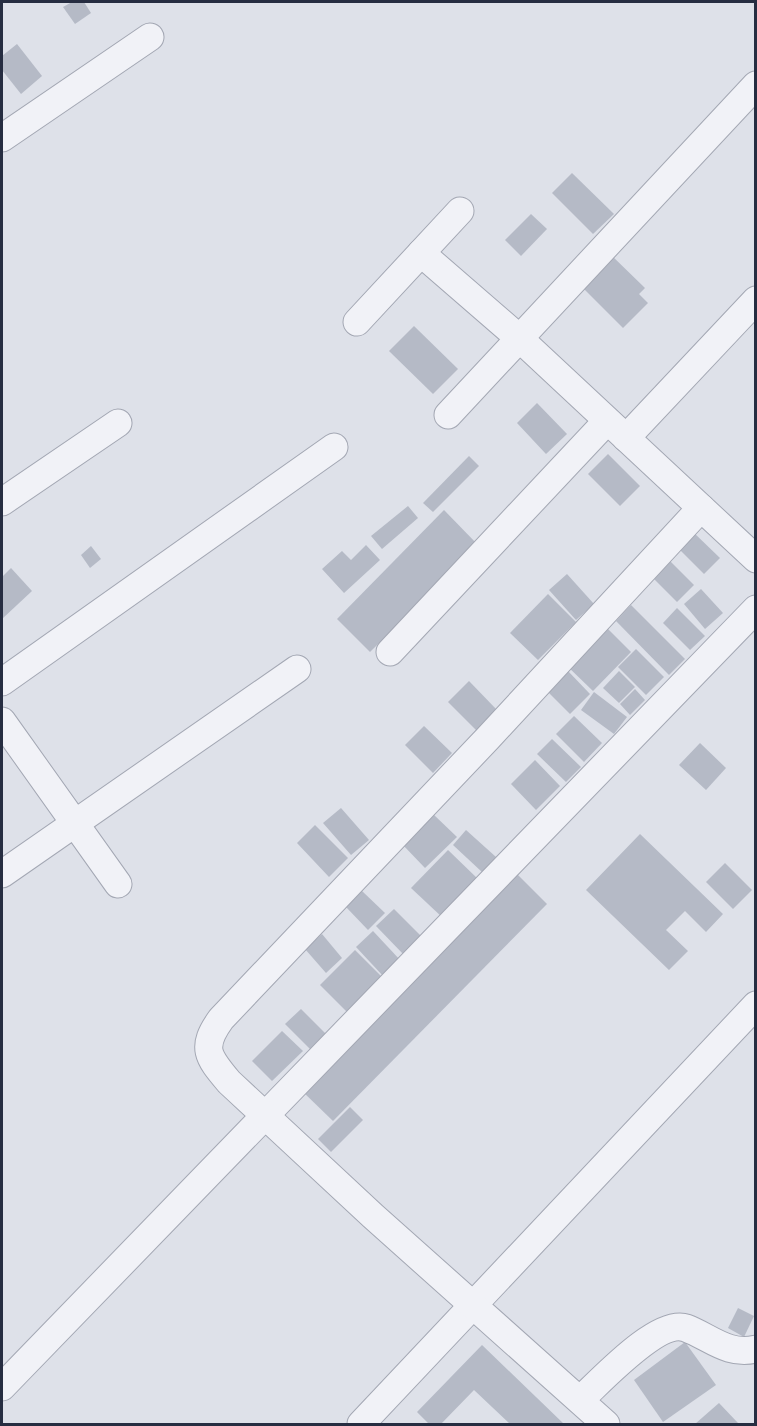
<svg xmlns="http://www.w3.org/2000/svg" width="757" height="1426" font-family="Lato,sans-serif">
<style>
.building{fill:#b5bac6}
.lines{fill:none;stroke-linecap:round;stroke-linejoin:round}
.minor-casing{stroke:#a3a7b3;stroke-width:29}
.minor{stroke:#f1f2f7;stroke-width:27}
</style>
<rect width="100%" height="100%" fill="#dee1e9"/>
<!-- building -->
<g class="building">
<polygon points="72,2 84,2 91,13 75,24 63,7"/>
<polygon points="17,44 42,76 21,94 2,70 2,56"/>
<polygon points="572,173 614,214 593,234 552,193"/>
<polygon points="531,214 547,229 521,256 505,240"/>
<polygon points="609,253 645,288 639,294 648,303 623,328 578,283"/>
<polygon points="414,326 458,369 433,394 389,351"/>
<polygon points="537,403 567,434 546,454 517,423"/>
<polygon points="608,454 640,486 620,506 588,474"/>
<polygon points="469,456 479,466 433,512 423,503"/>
<polygon points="408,506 418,518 382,549 371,536"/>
<polygon points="444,510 478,545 370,652 337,619"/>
<polygon points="692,531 720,558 704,574 677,547"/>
<polygon points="366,545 380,560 344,593 322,569 342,551 351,560"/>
<polygon points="91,546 101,559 90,568 81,555"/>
<polygon points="670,561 694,585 677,602 653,578"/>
<polygon points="11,568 32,591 2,619 2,577"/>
<polygon points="567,574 594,604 576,620 549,590"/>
<polygon points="701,589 723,613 705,629 684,604"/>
<polygon points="548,594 576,622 538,660 510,633"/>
<polygon points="631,605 685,659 669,675 616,621"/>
<polygon points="677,608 705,636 690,650 663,623"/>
<polygon points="603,624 631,652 593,691 564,663"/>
<polygon points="636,649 664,677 646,695 618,667"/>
<polygon points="567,670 590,694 570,714 546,690"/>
<polygon points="619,671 635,687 619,703 603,688"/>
<polygon points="469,681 497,710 477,731 448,702"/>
<polygon points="635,689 645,700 630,715 620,704"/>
<polygon points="594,692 627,717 614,734 581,710"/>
<polygon points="574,716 602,743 584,762 556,734"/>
<polygon points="424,726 452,753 433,773 405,745"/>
<polygon points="552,739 581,767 566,782 537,754"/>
<polygon points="700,743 726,768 706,790 679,765"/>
<polygon points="535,760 560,786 536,810 511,784"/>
<polygon points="341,808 369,840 351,855 323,823"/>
<polygon points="433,814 457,837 425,868 402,844"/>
<polygon points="315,825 348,858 329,877 297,843"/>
<polygon points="466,830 496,857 482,872 453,845"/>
<polygon points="640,834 723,914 706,932 685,911 666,930 688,951 669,970 586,890"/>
<polygon points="448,850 479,880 443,918 411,888"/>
<polygon points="725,863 752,890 733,909 706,882"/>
<polygon points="516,873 547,904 333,1121 301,1090"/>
<polygon points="362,891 385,913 368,930 346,907"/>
<polygon points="394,909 423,938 405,956 376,926"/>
<polygon points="373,931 401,961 384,977 356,947"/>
<polygon points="322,934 342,958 326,973 305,949"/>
<polygon points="355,950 383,978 348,1013 320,985"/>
<polygon points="301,1009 327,1035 312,1051 285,1024"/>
<polygon points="282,1031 303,1051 272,1081 252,1061"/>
<polygon points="350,1107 363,1120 331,1152 318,1139"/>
<polygon points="738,1308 754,1316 744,1337 728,1328"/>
<polygon points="685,1342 716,1385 663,1422 634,1380"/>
<polygon points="482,1345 564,1424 510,1424 474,1390 441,1424 429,1424 417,1412"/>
<polygon points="719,1403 738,1423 695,1424"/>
</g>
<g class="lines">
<defs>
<g id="minor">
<polyline points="2,138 150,37"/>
<polyline points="421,253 519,338 756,559"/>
<polyline points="357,322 460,211"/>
<polyline points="448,415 756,85"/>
<polyline points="626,438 756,300"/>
<polyline points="2,502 118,423"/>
<polyline points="390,652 607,421"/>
<polyline points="2,682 334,447"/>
<polyline points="2,721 118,884"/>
<polyline points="2,874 297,669"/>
<polyline points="2,1387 756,609"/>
<path d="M580 1400C600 1382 658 1318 686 1328 710 1337 728 1356 756 1349"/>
<polyline points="361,1424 756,1005"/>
<path d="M606 1424 373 1216 229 1082C208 1057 200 1048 221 1019L488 738 701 508"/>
</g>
</defs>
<!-- minor casing -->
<use href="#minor" class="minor-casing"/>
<!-- minor -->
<use href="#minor" class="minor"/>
</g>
<!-- border -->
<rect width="757" height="1426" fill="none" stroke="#262d41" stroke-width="6"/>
</svg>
